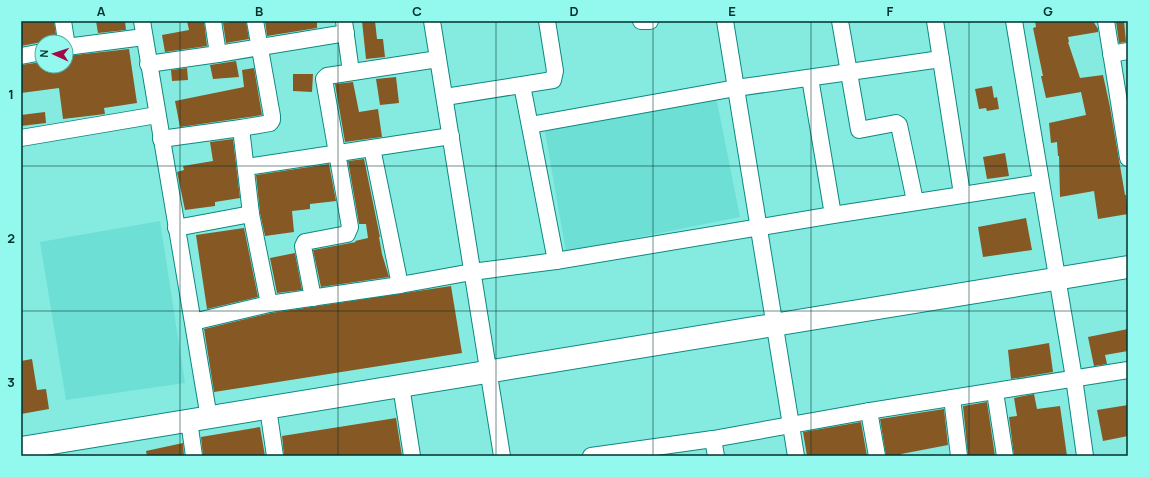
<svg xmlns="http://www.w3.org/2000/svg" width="1149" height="477" font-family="Manrope,sans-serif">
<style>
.built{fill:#6ddfd4}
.building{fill:#865824}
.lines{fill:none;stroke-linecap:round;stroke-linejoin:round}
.street-casing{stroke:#0d8980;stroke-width:18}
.secondary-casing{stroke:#0d8980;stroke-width:24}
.street{stroke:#fff;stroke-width:16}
.secondary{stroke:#fff;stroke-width:22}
.grid{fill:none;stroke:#00302c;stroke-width:1;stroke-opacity:0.55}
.neatline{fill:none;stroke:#00302c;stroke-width:1.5}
.grid-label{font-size:13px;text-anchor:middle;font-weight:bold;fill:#00302c}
</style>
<rect width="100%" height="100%" fill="#85ebe0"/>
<!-- built -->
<g class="built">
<polygon points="716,97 740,217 566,252 544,126"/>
<polygon points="160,221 185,383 66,400 40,242"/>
</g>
<!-- building -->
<g class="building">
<polygon points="21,21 54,21 57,42 42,42 21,46"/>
<polygon points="96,21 125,21 126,30 98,33"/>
<polygon points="187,21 204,21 207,46 165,52 162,35 189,30"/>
<polygon points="238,21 246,21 249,39 226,43 223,23"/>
<polygon points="265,21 317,21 317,28 267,36"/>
<polygon points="362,21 375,21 377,39 383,39 385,57 366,59"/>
<polygon points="1035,21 1093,21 1098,29 1098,32 1068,37 1069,42 1068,42 1080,78 1103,75 1110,107 1125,195 1126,195 1128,214 1098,219 1094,191 1060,197 1059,156 1058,156 1057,142 1051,143 1049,123 1086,115 1081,92 1046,98 1041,76 1043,76 1033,28 1036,27"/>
<polygon points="1116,21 1124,21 1126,42 1119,43"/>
<polygon points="129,49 137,103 104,108 105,114 63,119 59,88 21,93 21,65 42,62 42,66 66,66 66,56"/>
<polygon points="236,61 239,77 213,79 210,65"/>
<polygon points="187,68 188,80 172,81 171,70"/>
<polygon points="254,68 262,115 180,127 175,101 244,87 242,70"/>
<polygon points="293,74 313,74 312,92 293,91"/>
<polygon points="396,77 399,103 380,105 376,79"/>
<polygon points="353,82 359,112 378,109 382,137 345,142 335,84"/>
<polygon points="992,86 994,98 997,97 999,109 987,111 986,108 979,109 975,89"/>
<polygon points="45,112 46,123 21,126 21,115"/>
<polygon points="233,139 240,198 215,202 215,206 185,210 177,172 184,170 183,166 213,161 210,142"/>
<polygon points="1005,153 1009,176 987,179 983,157"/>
<polygon points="364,159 380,237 379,237 382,254 389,277 321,287 313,250 356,242 355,241 368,238 366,224 359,224 348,161"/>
<polygon points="329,164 336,201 310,204 310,209 292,211 294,232 265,236 260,213 256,175"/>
<polygon points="1026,218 1032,250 983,257 978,227"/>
<polygon points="244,228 258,297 207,309 196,235"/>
<polygon points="295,253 302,290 277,293 270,258"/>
<polygon points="451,286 462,353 214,392 204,329 271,313"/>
<polygon points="1128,329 1128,351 1105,355 1107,364 1094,366 1088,337"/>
<polygon points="1049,343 1053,372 1011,379 1008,350"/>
<polygon points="32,359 37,390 46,389 49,409 21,414 21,361"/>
<polygon points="1034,394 1037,409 1060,406 1067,456 1014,456 1009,417 1017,416 1014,398"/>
<polygon points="987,402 995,456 968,456 963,406"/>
<polygon points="1128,405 1128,436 1103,441 1097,410"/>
<polygon points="944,409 948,445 901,454 901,456 886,456 880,419"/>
<polygon points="396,418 402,456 284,456 282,436"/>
<polygon points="861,422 867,456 807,456 803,432"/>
<polygon points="260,427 265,456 203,456 201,437"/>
<polygon points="183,443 184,456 147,456 146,451"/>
</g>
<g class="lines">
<defs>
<g id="street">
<polyline points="63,21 67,47"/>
<polyline points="142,21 209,418"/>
<polyline points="213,21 218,54"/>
<polyline points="344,21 351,72"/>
<polyline points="432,21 502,456"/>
<polyline points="641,21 650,21"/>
<polyline points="725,21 796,456"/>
<polyline points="840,21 859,130 896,123 899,125 915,201"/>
<polyline points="935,21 962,194"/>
<polyline points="1014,21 1074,378 1085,456"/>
<polyline points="1106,21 1128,158"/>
<polyline points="66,47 144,37"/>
<polyline points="1111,54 1128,51"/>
<polyline points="21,56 42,52"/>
<polyline points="148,64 218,54 346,33"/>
<polyline points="810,78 833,215"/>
<polyline points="522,85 556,261"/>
<polyline points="445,97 553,80 555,71 547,21"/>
<polyline points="530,125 736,88 941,59"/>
<polyline points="241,128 251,214 269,304"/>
<polyline points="21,138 157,115"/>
<polyline points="161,139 241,128 270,123 272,120 272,116 255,21"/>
<polyline points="372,148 400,285"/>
<polyline points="246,167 451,136"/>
<polyline points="176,228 251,214"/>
<polyline points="313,298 303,246 305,242 347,234 350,227 324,79 327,76 438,59"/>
<polyline points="193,322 269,304 400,285 472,272 556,261 833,215 1040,183"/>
<polyline points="401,386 412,456"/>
<polyline points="995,392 1005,456"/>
<polyline points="952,398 959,456"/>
<polyline points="268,408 275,456"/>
<polyline points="869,411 877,456"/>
<polyline points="189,421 194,456"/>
<polyline points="713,439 716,456"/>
<polyline points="591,456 713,439 869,411 1128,370"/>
</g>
<polyline id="secondary" points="21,448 1128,267"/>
</defs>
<!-- street casing -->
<use href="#street" class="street-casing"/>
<!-- secondary casing -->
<use href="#secondary" class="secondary-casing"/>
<!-- street -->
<use href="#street" class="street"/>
<!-- secondary -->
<use href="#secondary" class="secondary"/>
</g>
<!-- grid -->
<path class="grid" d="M180 21V456M338 21V456M496 21V456M653 21V456M811 21V456M969 21V456M21 166H1128M21 311H1128"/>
<!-- border -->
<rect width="1149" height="477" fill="none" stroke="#93f8ee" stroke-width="44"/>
<!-- north arrow -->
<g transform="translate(54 54) rotate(273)"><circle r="19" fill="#93f8ee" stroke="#58a8a0"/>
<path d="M0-3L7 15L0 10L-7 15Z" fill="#a20947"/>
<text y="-6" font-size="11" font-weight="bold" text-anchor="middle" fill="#00302c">N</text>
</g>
<rect x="22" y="22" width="1105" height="433" class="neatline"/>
<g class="grid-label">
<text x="101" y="16">A</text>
<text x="259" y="16">B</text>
<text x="417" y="16">C</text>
<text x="574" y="16">D</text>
<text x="732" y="16">E</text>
<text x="890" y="16">F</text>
<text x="1048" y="16">G</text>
<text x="11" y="99">1</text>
<text x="11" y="243">2</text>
<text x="11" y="387">3</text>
</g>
</svg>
